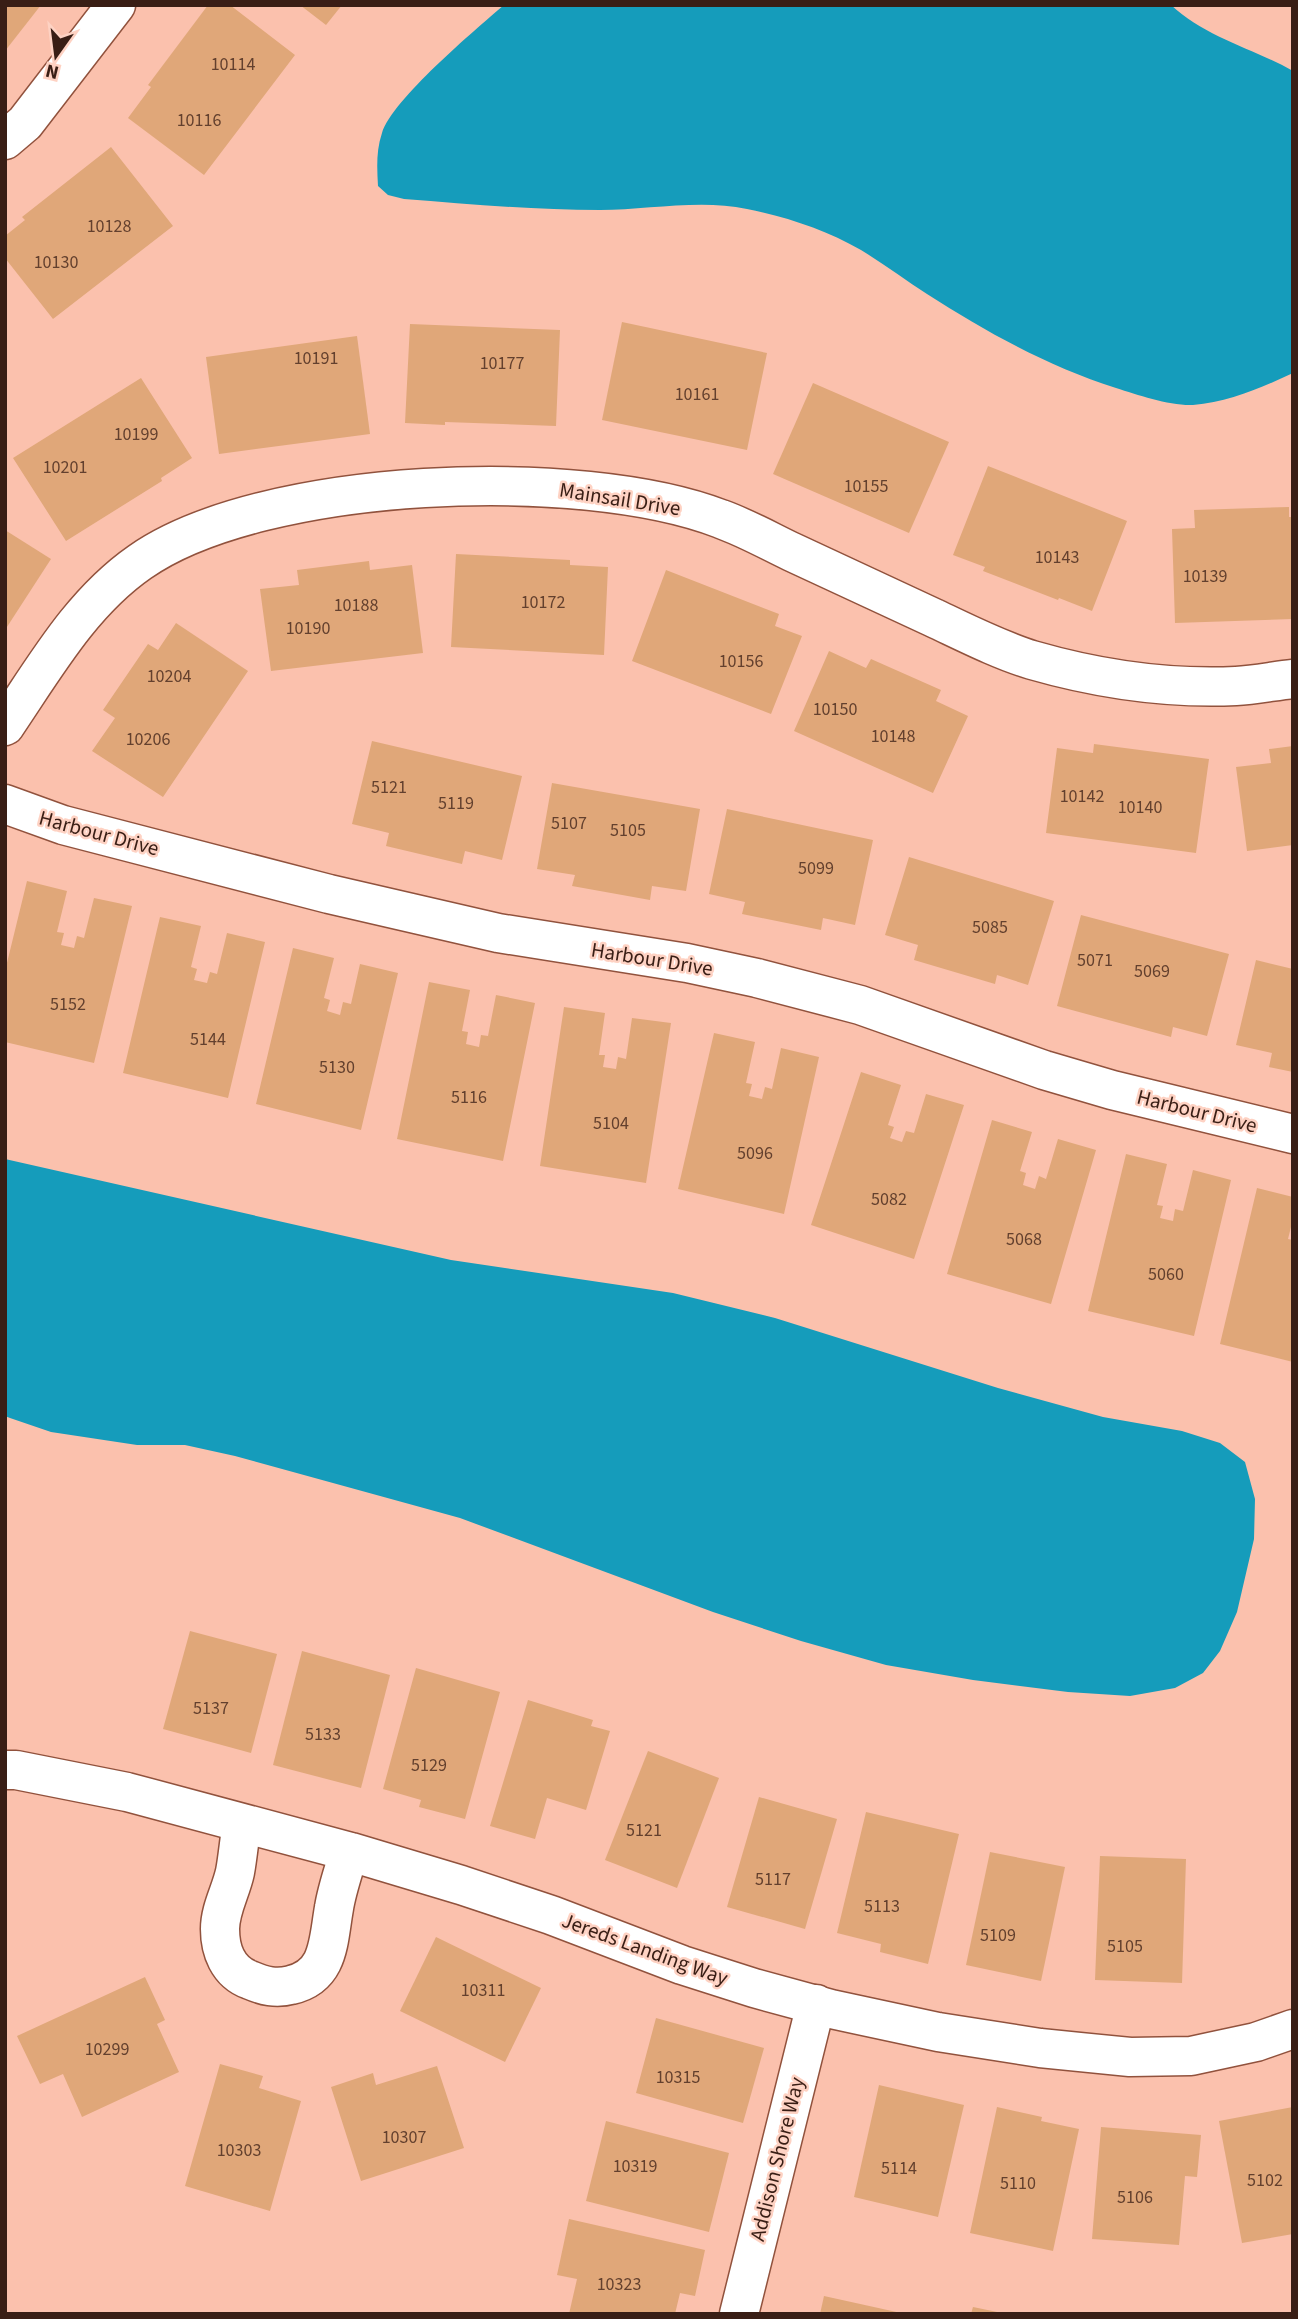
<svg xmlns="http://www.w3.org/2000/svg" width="1298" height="2319" font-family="'Source Sans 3',sans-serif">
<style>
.water{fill:#159cbb}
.building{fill:#e0a779}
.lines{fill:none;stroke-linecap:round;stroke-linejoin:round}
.minor-casing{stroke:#91523d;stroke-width:41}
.minor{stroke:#fff;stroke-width:38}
.labels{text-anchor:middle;stroke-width:5;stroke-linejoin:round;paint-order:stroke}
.number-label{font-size:18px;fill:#63402e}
.street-label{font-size:21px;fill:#391e15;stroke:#fed2c3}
</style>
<rect width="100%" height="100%" fill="#fbc1ad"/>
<!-- water -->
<g class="water">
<path d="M504 5H1171C1205 37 1252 48 1293 71V373C1261 388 1229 402 1193 405 1170 406 1138 395 1116 388 1049 367 986 332 927 294 905 280 884 264 861 250 826 230 787 217 747 209 700 199 647 210 600 210 534 210 469 204 404 199L388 195 378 186C377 168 376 151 382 133 393 99 474 31 504 5Z"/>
<polygon points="5,1159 451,1260 673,1293 775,1318 998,1388 1103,1417 1182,1431 1220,1443 1245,1462 1255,1499 1254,1539 1237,1612 1220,1651 1203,1673 1175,1688 1130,1696 1068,1692 973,1680 886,1665 801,1641 713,1612 460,1518 235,1456 185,1445 137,1445 51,1432 10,1418 5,1416"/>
</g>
<!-- building -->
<g class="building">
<polygon points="5,5 41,5 5,51"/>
<polygon points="208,5 230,5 295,55 204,175 128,118 151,87 148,85"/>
<polygon points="300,5 342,5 326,25"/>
<polygon points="111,147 173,226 53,319 5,258 5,236 25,220 22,217"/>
<polygon points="622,322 767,353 747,450 602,420"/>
<polygon points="410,324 560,330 556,426 445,422 445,425 405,423"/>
<polygon points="357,336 370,434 219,454 206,357"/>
<polygon points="141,378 192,458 161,478 162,481 66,541 13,458"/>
<polygon points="813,383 949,442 909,533 773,474"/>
<polygon points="988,466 1127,521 1092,611 1059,598 1058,600 983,571 985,567 953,555"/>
<polygon points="1289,507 1289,517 1293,517 1293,619 1175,623 1172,529 1195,528 1194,510"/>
<polygon points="5,530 51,559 5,630"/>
<polygon points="456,554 570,560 570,565 608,567 604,655 451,647"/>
<polygon points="369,561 370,570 412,565 423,653 271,671 260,589 299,585 297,570"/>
<polygon points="666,570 779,614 775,626 802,636 771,714 632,661"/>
<polygon points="176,623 248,671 163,797 92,751 115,718 103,710 148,644 158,650"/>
<polygon points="829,651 866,668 871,659 941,690 936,701 968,716 933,793 794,731"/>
<polygon points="372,741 522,776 502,860 465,851 462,864 386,846 389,833 352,824"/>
<polygon points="1094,744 1209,759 1196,853 1046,833 1057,748 1093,753"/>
<polygon points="1293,746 1293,845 1247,851 1236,767 1271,763 1269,749"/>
<polygon points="552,783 700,809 686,891 652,886 650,900 572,886 575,875 537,869"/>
<polygon points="727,809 873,840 855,925 823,918 821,930 742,914 745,902 709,894"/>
<polygon points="909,857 1054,901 1028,985 997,975 995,984 914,960 918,945 885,935"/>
<polygon points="27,881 67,891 57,932 64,933 61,945 74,948 77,936 84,938 94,898 132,906 94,1063 5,1042 5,971"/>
<polygon points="1081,915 1229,954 1207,1036 1173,1027 1171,1037 1057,1006"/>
<polygon points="160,917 201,926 191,967 197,969 194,980 207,983 210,972 217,974 227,933 265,942 228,1098 123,1073"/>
<polygon points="293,948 334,958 324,998 330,1000 327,1011 340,1015 343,1002 351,1004 360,964 398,973 361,1130 256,1104"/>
<polygon points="1256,960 1293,969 1293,1072 1269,1067 1272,1053 1236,1045"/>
<polygon points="429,982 470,990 462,1031 468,1032 466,1044 479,1047 481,1035 488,1036 496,995 535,1003 503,1161 397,1139"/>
<polygon points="564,1007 605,1013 599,1055 605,1055 603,1067 616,1069 618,1057 626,1059 632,1018 671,1023 646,1183 540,1166"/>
<polygon points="714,1033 755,1042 746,1083 752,1084 749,1096 762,1099 765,1087 772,1089 781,1048 819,1057 784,1214 678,1189"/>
<polygon points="861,1072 901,1085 888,1125 894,1127 890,1138 902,1142 906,1131 914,1133 926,1094 964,1105 914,1259 811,1225"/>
<polygon points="992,1120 1032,1132 1020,1171 1026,1173 1023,1185 1035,1189 1039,1176 1046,1179 1058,1139 1096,1150 1051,1304 947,1274"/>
<polygon points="1126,1154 1167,1164 1157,1205 1163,1206 1160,1218 1173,1221 1175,1209 1183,1211 1193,1170 1231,1180 1194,1336 1088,1311"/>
<polygon points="1257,1188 1293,1197 1293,1219 1288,1239 1293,1240 1293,1362 1220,1344"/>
<polygon points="190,1631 277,1654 251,1753 163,1729"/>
<polygon points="302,1651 390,1675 361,1788 273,1765"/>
<polygon points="416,1668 500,1692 465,1819 419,1807 421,1800 383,1789"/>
<polygon points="528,1700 593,1720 591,1726 610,1731 586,1810 547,1798 535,1839 490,1826"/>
<polygon points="648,1751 719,1778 677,1888 605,1860"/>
<polygon points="759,1797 837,1819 805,1929 727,1907"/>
<polygon points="866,1812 959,1834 928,1964 880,1952 881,1944 837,1933"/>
<polygon points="990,1852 1065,1867 1041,1981 966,1965"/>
<polygon points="1100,1856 1186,1859 1182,1983 1095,1980"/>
<polygon points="436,1937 541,1988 505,2062 400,2011"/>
<polygon points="145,1977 165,2020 157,2024 179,2072 82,2117 63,2074 40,2084 17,2036"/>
<polygon points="656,2018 764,2048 743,2123 636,2093"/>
<polygon points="220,2064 263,2076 259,2088 301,2101 270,2211 185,2186"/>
<polygon points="437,2066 464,2148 361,2181 331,2087 373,2073 376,2085"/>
<polygon points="879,2085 964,2105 938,2217 854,2197"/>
<polygon points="997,2107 1042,2117 1041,2121 1079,2129 1053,2251 970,2233"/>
<polygon points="1293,2107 1293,2234 1242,2243 1219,2121"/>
<polygon points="606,2121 729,2153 709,2232 586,2201"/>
<polygon points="1101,2127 1201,2135 1197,2177 1185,2176 1179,2245 1092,2239"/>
<polygon points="569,2219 705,2250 695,2296 680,2293 675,2314 569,2314 577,2279 557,2275"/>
<polygon points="824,2296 901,2313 901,2314 820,2314"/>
<polygon points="973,2307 1002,2313 1002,2314 971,2314"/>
</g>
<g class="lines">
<defs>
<g id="minor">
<polyline points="5,140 25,123 116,5"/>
<path d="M5 726C45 667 81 603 140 562 263 476 582 465 721 519 746 528 769 541 792 552 840 574 887 596 934 618 966 633 999 650 1032 660 1098 679 1168 689 1236 686 1255 685 1274 681 1293 679"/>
<polyline points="5,804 63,825 329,894 498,933 687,963 757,978 860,1005 1044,1070 1112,1090 1293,1134"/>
<polyline points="5,1770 16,1770 127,1792 351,1852 461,1885 551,1915 682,1965 754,1988 831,2009 938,2032 1040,2048 1130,2057 1191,2056 1256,2042 1293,2029"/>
<path d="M242 1824C239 1840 238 1856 235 1872 231 1891 220 1909 220 1929 220 1950 228 1972 250 1980 264 1986 276 1989 291 1985 330 1976 328 1941 334 1908 337 1889 344 1870 349 1852"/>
<polyline points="739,2314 816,2004"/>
</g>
</defs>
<!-- minor casing -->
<use href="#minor" class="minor-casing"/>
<!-- minor -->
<use href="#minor" class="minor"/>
</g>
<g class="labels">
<!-- number labels -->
<g class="number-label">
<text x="233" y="70">10114</text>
<text x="199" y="126">10116</text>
<text x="109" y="232">10128</text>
<text x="56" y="268">10130</text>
<text x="316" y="364">10191</text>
<text x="502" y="369">10177</text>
<text x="697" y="400">10161</text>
<text x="136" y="440">10199</text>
<text x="65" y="473">10201</text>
<text x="866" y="492">10155</text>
<text x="1057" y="563">10143</text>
<text x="1205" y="582">10139</text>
<text x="543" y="608">10172</text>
<text x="356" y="611">10188</text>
<text x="308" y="634">10190</text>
<text x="741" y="667">10156</text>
<text x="169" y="682">10204</text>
<text x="835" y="715">10150</text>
<text x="893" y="742">10148</text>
<text x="148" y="745">10206</text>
<text x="389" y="793">5121</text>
<text x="1082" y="802">10142</text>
<text x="456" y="809">5119</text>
<text x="1140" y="813">10140</text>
<text x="569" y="829">5107</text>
<text x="628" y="836">5105</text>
<text x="816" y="874">5099</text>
<text x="990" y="933">5085</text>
<text x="1095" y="966">5071</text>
<text x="1152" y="977">5069</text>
<text x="68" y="1010">5152</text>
<text x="208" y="1045">5144</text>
<text x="337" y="1073">5130</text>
<text x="469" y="1103">5116</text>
<text x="611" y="1129">5104</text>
<text x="755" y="1159">5096</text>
<text x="889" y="1205">5082</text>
<text x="1024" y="1245">5068</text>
<text x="1166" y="1280">5060</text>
<text x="211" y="1714">5137</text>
<text x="323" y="1740">5133</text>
<text x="429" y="1771">5129</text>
<text x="644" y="1836">5121</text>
<text x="773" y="1885">5117</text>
<text x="882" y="1912">5113</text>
<text x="998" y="1941">5109</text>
<text x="1125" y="1952">5105</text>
<text x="483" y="1996">10311</text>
<text x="107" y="2055">10299</text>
<text x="678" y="2083">10315</text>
<text x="404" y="2143">10307</text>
<text x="239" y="2156">10303</text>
<text x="635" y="2172">10319</text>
<text x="899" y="2174">5114</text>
<text x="1265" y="2186">5102</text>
<text x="1018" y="2189">5110</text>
<text x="1135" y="2203">5106</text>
<text x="619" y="2290">10323</text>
</g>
<!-- street labels -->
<g class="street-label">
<text transform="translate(620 499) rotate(9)" y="7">Mainsail Drive</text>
<text transform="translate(99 833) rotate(15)" y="7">Harbour Drive</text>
<text transform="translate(652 959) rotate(9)" y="7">Harbour Drive</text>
<text transform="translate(1197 1111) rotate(14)" y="7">Harbour Drive</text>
<text transform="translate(645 1949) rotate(20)" y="7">Jereds Landing Way</text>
<text transform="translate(777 2159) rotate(-76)" y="7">Addison Shore Way</text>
</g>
</g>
<!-- border -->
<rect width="1298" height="2319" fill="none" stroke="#391e15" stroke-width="14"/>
<!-- north arrow -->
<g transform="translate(56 56) rotate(194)" stroke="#fed2c3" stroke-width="5" paint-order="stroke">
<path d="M0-5L12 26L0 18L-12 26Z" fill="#391e15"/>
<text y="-10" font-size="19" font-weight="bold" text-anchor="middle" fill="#391e15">N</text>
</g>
</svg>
